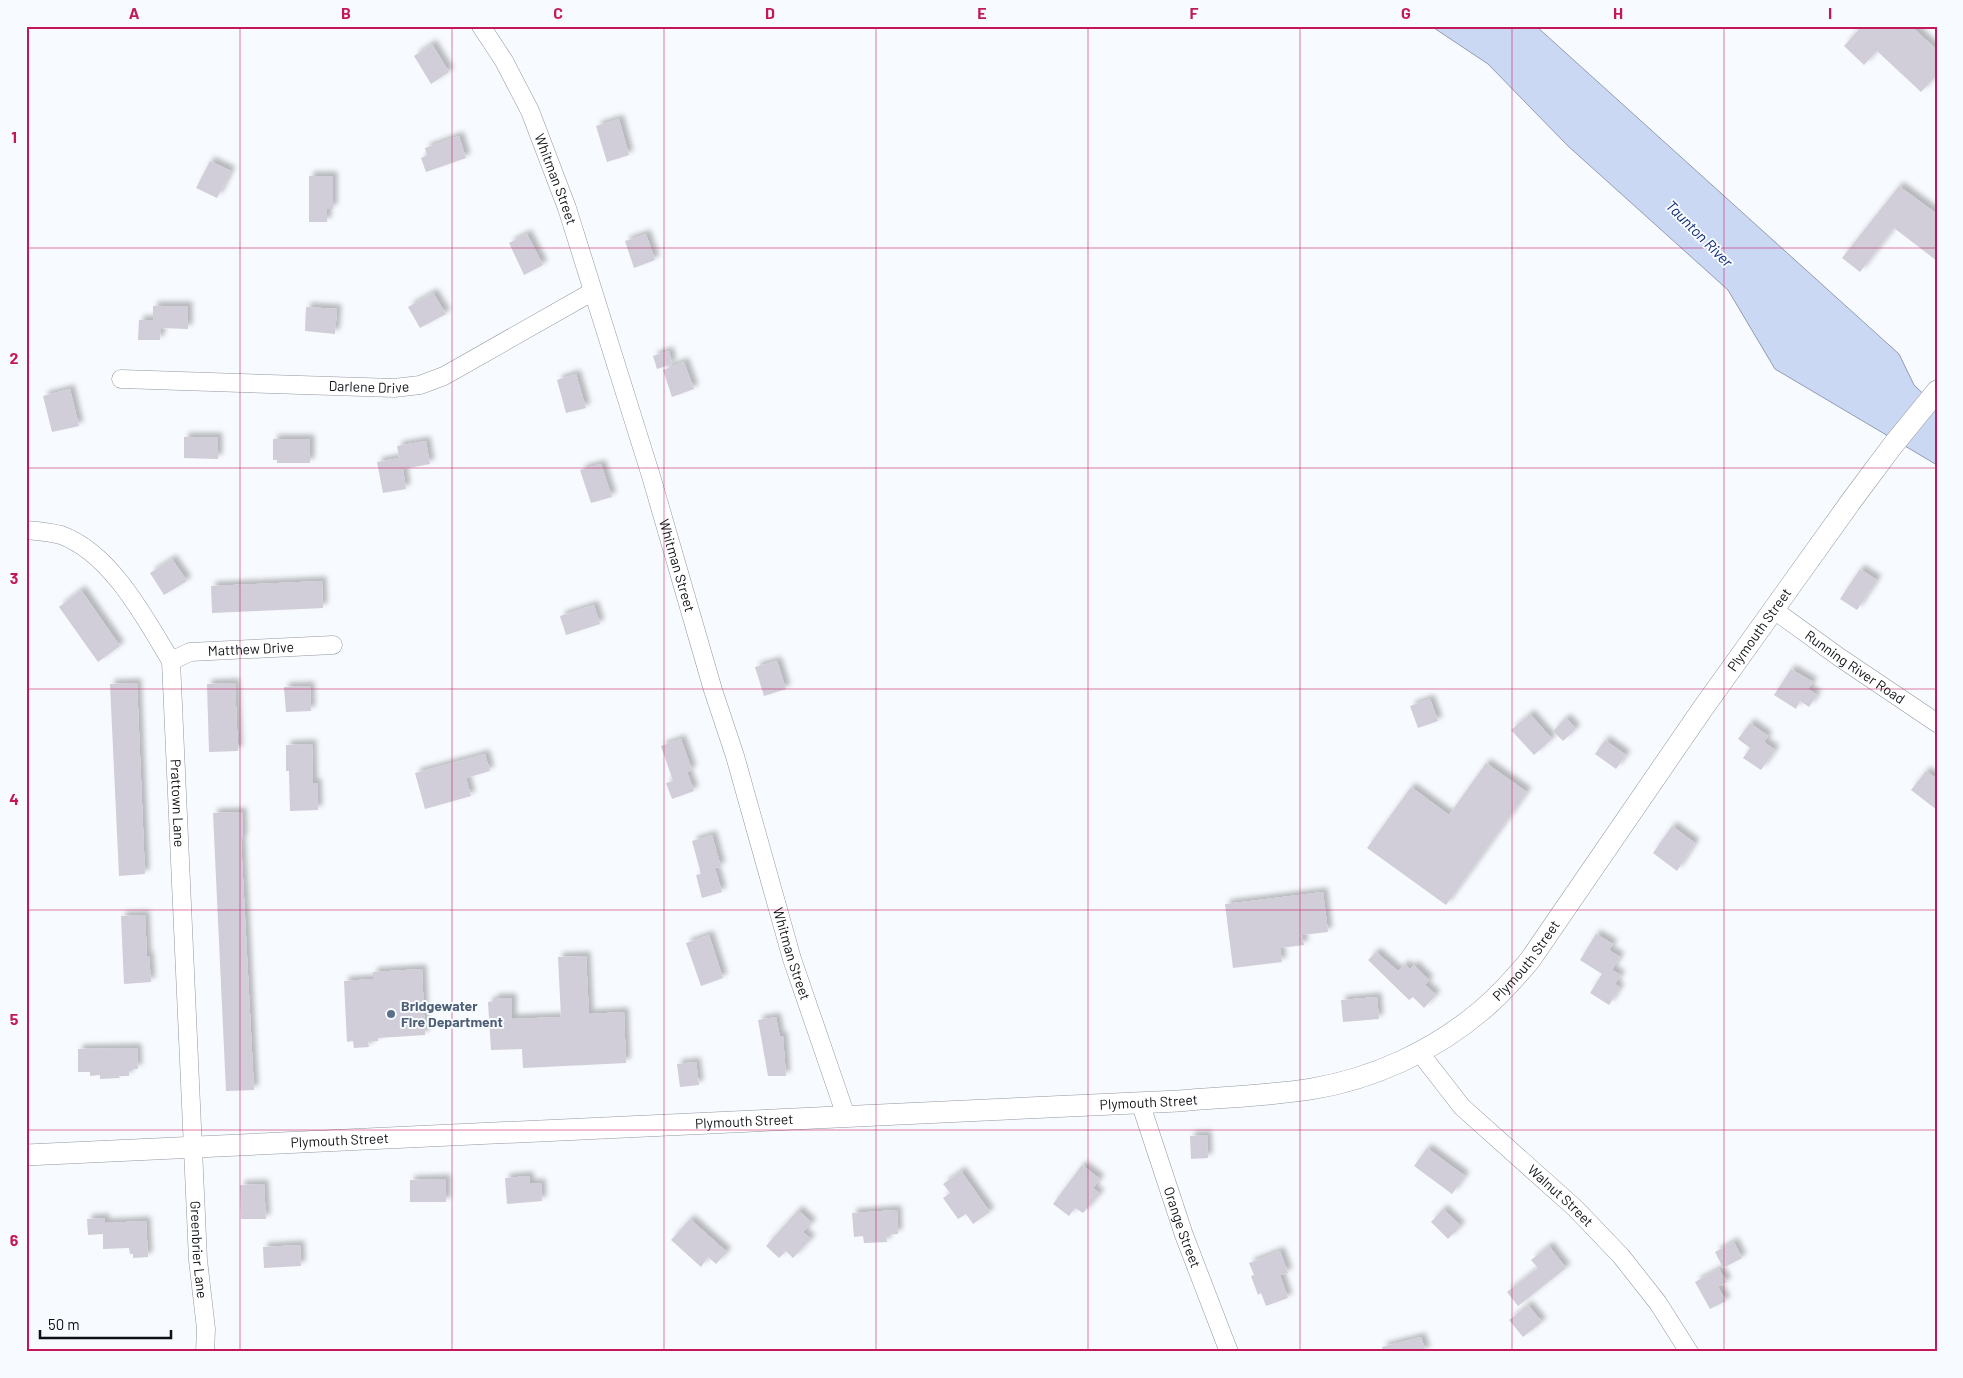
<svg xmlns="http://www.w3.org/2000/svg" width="1963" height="1378" font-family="Barlow,sans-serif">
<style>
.water{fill:#cbd8f4;stroke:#929cb1}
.building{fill:#d1cdd9;filter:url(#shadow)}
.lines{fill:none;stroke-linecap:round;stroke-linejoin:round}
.minor-casing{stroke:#9197a1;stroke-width:19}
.major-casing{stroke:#9197a1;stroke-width:22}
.minor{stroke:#fff;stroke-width:18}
.major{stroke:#fff;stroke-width:21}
.grid{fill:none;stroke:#c2185b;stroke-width:1;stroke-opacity:0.55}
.service-dot{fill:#5c6f8a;stroke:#f7fafe;stroke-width:2}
.labels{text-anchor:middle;stroke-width:4;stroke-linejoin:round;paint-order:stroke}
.street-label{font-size:14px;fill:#0e1114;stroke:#f7fafe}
.service-label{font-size:14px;font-weight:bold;fill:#4e5e75;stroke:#f7fafe;text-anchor:start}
.water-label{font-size:15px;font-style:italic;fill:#0f2b75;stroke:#f7fafe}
.neatline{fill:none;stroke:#c2185b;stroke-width:2}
.grid-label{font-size:16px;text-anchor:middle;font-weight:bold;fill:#c2185b}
</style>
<defs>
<filter id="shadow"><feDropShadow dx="4.5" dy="-4.5" stdDeviation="2.5" flood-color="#0004"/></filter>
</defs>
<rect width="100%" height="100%" fill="#f7fafe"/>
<!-- water -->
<polygon class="water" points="1431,26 1536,26 1899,354 1914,385 1937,407 1937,465 1775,369 1728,290 1568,146 1488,64"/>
<!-- building -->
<g class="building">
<polygon points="1862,26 1911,26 1937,50 1937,75 1921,92 1877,51 1864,65 1844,46"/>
<polygon points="432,44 449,72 431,84 414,56"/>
<polygon points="619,119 629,155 607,162 596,126"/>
<polygon points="459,136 466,158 426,172 421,158 427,155 425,148"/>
<polygon points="210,161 231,171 217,198 196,188"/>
<polygon points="309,176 333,176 333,209 327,209 327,222 309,222"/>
<polygon points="1899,186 1937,214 1937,261 1894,228 1860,272 1842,258"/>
<polygon points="527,234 543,265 524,275 509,243"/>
<polygon points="646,234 655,260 634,268 625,241"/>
<polygon points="433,293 446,314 420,328 408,307"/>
<polygon points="153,306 188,306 188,329 161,328 160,340 138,340 139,320 153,320"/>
<polygon points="306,307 337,309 335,334 305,331"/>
<polygon points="669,351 672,364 657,369 653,356"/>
<polygon points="684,362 694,389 672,397 663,370"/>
<polygon points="576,374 586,408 566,413 557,380"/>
<polygon points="70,389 79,426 52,432 43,396"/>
<polygon points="184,437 218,437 218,459 184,458"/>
<polygon points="273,439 310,439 310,463 277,463 277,460 273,460"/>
<polygon points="426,441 430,464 403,469 406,489 383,493 377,462 399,458 397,446"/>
<polygon points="601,464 612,497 591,503 580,470"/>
<polygon points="172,559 187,581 164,595 150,573"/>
<polygon points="1860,569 1877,580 1857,610 1840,599"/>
<polygon points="322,581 323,608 212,613 211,586"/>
<polygon points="81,590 120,646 98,662 59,607"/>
<polygon points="594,605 600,624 566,635 560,616"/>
<polygon points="777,661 786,689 764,696 755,667"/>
<polygon points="1791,669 1813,682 1808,689 1817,695 1809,707 1800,701 1796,709 1774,695"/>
<polygon points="137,683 145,874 119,876 110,684"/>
<polygon points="235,683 238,751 209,752 207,684"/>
<polygon points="310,686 311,711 286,712 284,687"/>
<polygon points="1430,699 1438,721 1418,728 1410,706"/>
<polygon points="1530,714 1552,739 1534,755 1511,730"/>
<polygon points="1566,718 1576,729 1563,741 1553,731"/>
<polygon points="1750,723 1768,736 1764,742 1775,750 1761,770 1743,758 1750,748 1738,739"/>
<polygon points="681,739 692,770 687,772 694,791 672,799 666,783 673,781 661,746"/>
<polygon points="1605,740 1626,755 1616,769 1595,754"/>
<polygon points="312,744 313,783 317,783 318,810 290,811 289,771 286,771 286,745"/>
<polygon points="485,754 490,771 466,778 471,796 425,809 415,773"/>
<polygon points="1486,763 1527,792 1446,905 1367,848 1411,787 1449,815"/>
<polygon points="1926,771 1937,779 1937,810 1911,790"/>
<polygon points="242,812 243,839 241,839 254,1090 226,1091 213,813"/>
<polygon points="1672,826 1695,843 1677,871 1653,853"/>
<polygon points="712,835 721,867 715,868 722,892 702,898 696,875 701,874 692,841"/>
<polygon points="1323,892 1328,932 1302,935 1304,945 1280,948 1282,962 1233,968 1225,904"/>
<polygon points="145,915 147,956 149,956 151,982 124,984 121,916"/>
<polygon points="1596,934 1613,944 1609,950 1620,957 1612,970 1621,975 1615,984 1620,988 1609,1005 1590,993 1602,974 1580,960"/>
<polygon points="709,935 723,978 701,986 686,943"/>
<polygon points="1376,952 1398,971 1405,964 1410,969 1414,965 1429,980 1425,985 1436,995 1424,1008 1413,997 1409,1000 1368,960"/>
<polygon points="586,956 589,1014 624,1012 626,1063 523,1068 522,1049 491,1050 488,1002 494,1001 494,998 512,998 512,1019 561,1017 558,957"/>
<polygon points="422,969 425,1035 378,1038 378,1041 368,1042 369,1047 354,1048 353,1041 347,1042 344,981 373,979 373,972"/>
<polygon points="1377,997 1379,1019 1343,1022 1341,1000"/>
<polygon points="776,1017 780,1037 783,1036 786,1076 768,1076 758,1020"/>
<polygon points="137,1048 138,1069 129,1069 129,1076 119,1076 120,1078 100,1079 100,1075 90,1076 90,1072 78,1072 78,1049"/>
<polygon points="696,1062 699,1085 680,1087 677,1064"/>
<polygon points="1207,1135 1208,1158 1191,1159 1190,1136"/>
<polygon points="1427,1148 1465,1176 1452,1194 1414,1166"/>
<polygon points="1082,1165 1100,1179 1093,1188 1100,1194 1083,1213 1075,1208 1069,1216 1053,1204"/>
<polygon points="961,1171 990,1212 973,1224 966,1214 958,1219 943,1198 950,1193 943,1184"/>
<polygon points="529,1176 530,1184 541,1183 542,1201 507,1204 505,1178"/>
<polygon points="446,1179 446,1202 410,1202 410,1180"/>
<polygon points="264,1184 266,1219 241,1219 240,1185"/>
<polygon points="1443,1209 1461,1226 1448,1239 1431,1222"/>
<polygon points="798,1210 812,1223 803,1232 811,1239 793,1258 786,1251 779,1258 766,1246"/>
<polygon points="897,1210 898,1234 886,1235 887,1242 864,1243 863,1236 854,1237 852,1213"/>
<polygon points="105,1218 105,1223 146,1221 148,1257 133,1258 133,1254 130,1254 129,1248 103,1249 103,1234 88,1235 87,1219"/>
<polygon points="690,1219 727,1252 716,1264 708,1257 701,1267 671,1240"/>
<polygon points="1734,1242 1742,1258 1723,1268 1715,1252"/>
<polygon points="300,1245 301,1266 264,1268 263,1247"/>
<polygon points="1549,1246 1566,1268 1518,1306 1507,1292 1538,1268 1531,1260"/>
<polygon points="1280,1251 1288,1273 1280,1275 1288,1298 1266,1306 1261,1293 1258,1295 1251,1276 1254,1275 1249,1263"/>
<polygon points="1719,1269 1727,1282 1718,1287 1726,1301 1710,1309 1695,1282"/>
<polygon points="1528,1305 1542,1322 1523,1337 1509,1320"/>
<polygon points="1421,1337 1426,1352 1383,1352 1382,1347"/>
</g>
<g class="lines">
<defs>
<g id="minor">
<path id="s1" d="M481 26 504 61 530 111 567 208 651 476 713 690 735 756 792 959 846 1116"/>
<path id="s2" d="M121 379 394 388 420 385 444 376 592 292"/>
<path id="s3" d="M26 530C37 531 50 532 61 535 111 553 145 618 171 661L198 1260 206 1329 205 1352"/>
<path id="s4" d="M1774 610 1839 657 1937 723"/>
<path id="s5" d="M171 661 190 652 333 645"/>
<path id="s6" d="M1420 1053 1462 1107 1575 1208 1621 1256 1658 1303 1689 1352"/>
<path id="s7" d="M1140 1102 1184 1235 1229 1352"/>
</g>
<g id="major">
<path id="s8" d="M26 1155 1178 1101C1222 1097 1267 1096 1311 1089 1373 1079 1434 1051 1482 1010 1500 995 1515 978 1530 960L1701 711 1852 500 1893 445 1937 391"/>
</g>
</defs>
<!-- minor casing -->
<use href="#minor" class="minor-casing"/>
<!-- major casing -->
<use href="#major" class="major-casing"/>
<!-- minor -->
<use href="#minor" class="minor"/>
<!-- major -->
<use href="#major" class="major"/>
</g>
<!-- grid -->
<path class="grid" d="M240 26V1352M452 26V1352M664 26V1352M876 26V1352M1088 26V1352M1300 26V1352M1512 26V1352M1724 26V1352M26 248H1937M26 468H1937M26 689H1937M26 910H1937M26 1130H1937"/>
<!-- markers -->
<circle class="service-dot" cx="391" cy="1014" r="5"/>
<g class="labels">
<!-- street labels -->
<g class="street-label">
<text dy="5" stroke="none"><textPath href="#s1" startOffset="171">Whitman Street</textPath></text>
<text dy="5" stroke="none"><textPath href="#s2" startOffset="248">Darlene Drive</textPath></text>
<text dy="5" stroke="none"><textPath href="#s1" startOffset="576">Whitman Street</textPath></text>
<text dy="5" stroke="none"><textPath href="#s8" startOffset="1949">Plymouth Street</textPath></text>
<text dy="5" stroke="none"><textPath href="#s5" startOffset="82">Matthew Drive</textPath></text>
<text dy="5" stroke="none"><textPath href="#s4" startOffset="99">Running River Road</textPath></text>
<text dy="5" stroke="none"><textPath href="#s3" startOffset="348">Prattown Lane</textPath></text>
<text dy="5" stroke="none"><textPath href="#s1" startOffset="981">Whitman Street</textPath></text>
<text dy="5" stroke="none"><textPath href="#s8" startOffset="1544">Plymouth Street</textPath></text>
<text dy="5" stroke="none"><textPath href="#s8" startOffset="1124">Plymouth Street</textPath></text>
<text dy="5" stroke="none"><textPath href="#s8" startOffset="719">Plymouth Street</textPath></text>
<text dy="5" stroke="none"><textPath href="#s8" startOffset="314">Plymouth Street</textPath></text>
<text dy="5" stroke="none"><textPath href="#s6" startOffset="201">Walnut Street</textPath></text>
<text dy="5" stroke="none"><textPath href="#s7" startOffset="132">Orange Street</textPath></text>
<text dy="5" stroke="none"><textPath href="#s3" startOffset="795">Greenbrier Lane</textPath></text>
</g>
<!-- service labels -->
<g class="service-label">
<text x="401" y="1011">Bridgewater<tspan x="401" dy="16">Fire Department</tspan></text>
</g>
<!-- water labels -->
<g class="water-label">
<text transform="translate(1699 234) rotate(45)" y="5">Taunton River</text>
</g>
</g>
<!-- border -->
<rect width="1963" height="1378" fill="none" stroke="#f7fafe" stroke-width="55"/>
<!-- scale -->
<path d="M40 1330v8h131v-8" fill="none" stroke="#0e1114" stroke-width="2.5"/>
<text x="48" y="1330" font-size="15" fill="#0e1114" stroke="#f7fafe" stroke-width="4" paint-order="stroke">50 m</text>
<rect x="28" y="28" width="1908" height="1322" class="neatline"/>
<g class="grid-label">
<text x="134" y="19">A</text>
<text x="346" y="19">B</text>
<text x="558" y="19">C</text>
<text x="770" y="19">D</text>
<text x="982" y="19">E</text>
<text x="1194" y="19">F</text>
<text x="1406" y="19">G</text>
<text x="1618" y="19">H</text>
<text x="1830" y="19">I</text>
<text x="14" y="143">1</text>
<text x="14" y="364">2</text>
<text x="14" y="584">3</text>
<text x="14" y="805">4</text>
<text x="14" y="1025">5</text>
<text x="14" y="1246">6</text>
</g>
</svg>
